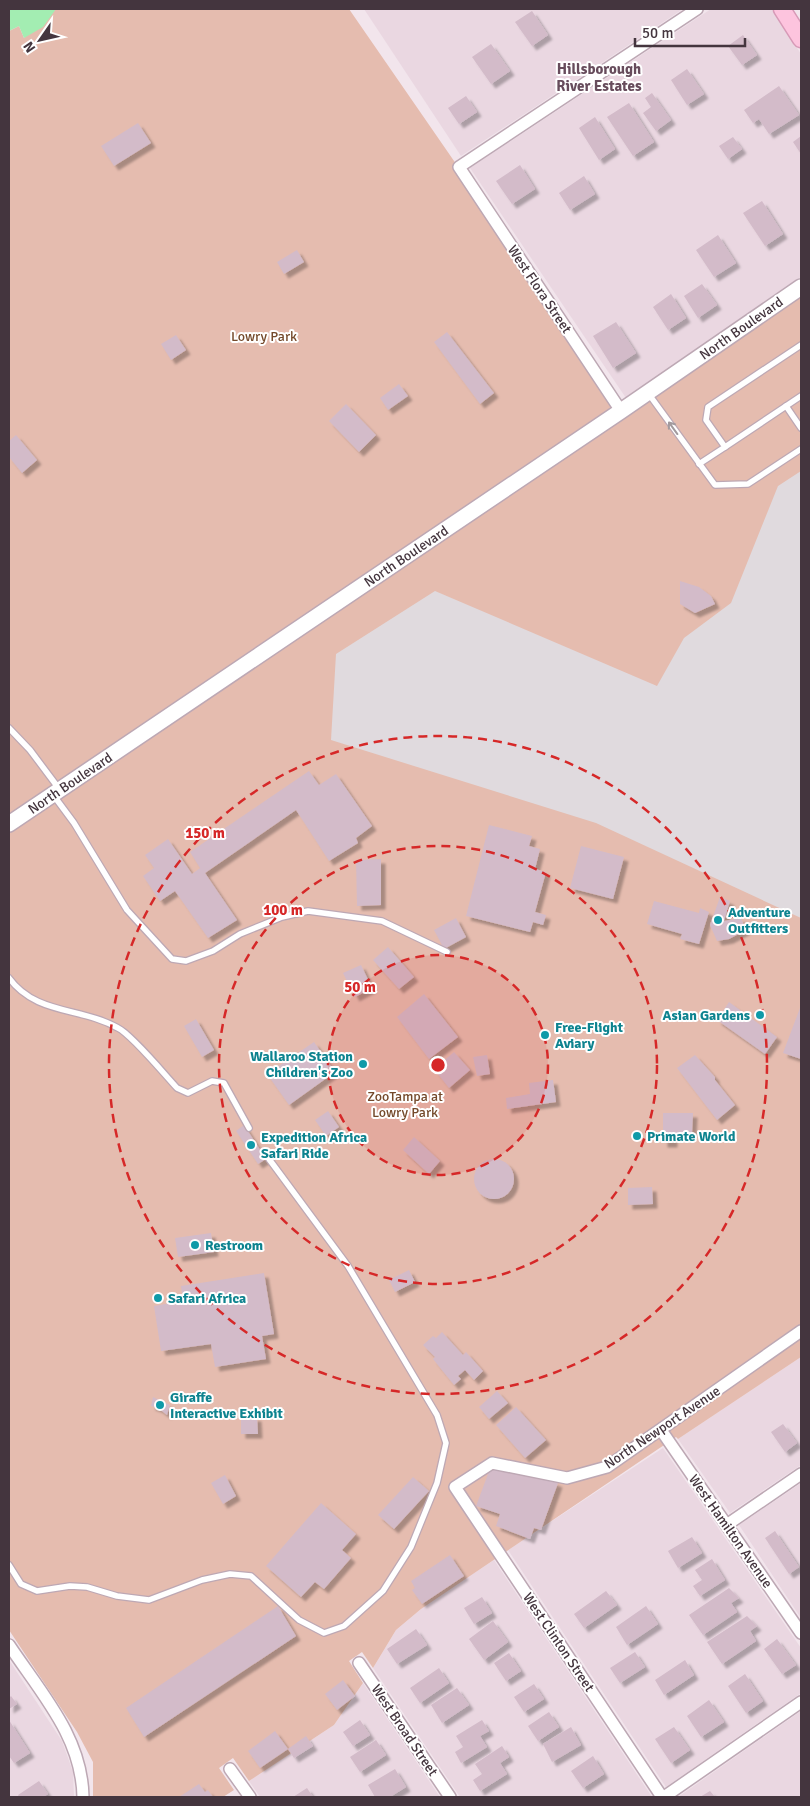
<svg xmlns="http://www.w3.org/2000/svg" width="810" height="1806" font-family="Signika,sans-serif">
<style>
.residential{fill:#ead7e1}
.green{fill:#e5bcaf}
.parking{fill:#e0dade}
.water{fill:#a3edb2}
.building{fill:#d3bbc9;filter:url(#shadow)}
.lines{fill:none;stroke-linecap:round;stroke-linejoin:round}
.service-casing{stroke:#bda8b4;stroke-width:8}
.minor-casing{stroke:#bda8b4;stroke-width:14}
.tertiary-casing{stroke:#bda8b4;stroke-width:18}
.secondary-casing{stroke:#d79ab7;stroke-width:19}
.service{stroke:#fff;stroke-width:5.5}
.minor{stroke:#fff;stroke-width:11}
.tertiary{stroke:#fff;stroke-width:15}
.secondary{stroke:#fdc4de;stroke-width:16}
.oneway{stroke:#a29a9e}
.ring{fill:none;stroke:#d62828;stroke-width:2.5;stroke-dasharray:9 6}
.culture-dot{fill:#0f9aa8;stroke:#fff;stroke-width:2}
.labels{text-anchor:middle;stroke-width:4;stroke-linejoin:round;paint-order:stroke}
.street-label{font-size:14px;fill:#44353e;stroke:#fff}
.park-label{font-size:14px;fill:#74492a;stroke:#fff}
.culture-label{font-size:14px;font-weight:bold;fill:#0d838f;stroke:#fff;text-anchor:start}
.neighbourhood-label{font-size:15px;font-weight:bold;fill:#674c5c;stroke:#fff}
.centre{fill:#d62828;stroke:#fff;stroke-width:2.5}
.ring-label{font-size:15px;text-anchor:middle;font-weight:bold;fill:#d62828;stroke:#fff;stroke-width:4;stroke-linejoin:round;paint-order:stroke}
</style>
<defs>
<filter id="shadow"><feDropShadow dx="4.5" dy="4.5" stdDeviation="1" flood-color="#0004"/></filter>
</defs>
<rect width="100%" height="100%" fill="#f2e5ec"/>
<!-- residential -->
<g class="residential">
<polygon points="364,9 683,9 461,156"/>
<polygon points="711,9 772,9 801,54 801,277 626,398 470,168"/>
<polygon points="801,1357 801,1465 730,1513 678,1439"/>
<polygon points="663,1448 801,1648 801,1693 666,1787 508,1550"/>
<polygon points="801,1483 801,1618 739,1525"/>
<polygon points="494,1560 652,1797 460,1797 373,1668 396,1630 427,1604"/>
<polygon points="9,1660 62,1741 73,1772 74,1797 9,1797"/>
<polygon points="363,1683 440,1797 260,1797 249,1781 334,1725"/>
<polygon points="801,1711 801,1797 678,1797"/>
</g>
<!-- green -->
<g class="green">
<polygon points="56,9 349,9 622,404 9,816 9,31 19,26 24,38"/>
<polygon points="801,296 801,1357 678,1439 676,1437 421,1609 396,1630 373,1668 362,1652 349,1661 363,1683 334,1725 249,1781 233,1758 219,1768 234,1790 223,1797 93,1797 93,1762 77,1732 9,1630 9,833 633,412"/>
</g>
<!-- parking -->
<polygon class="parking" points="801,471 801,918 596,823 331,740 336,654 435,591 657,686 684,638 731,603 778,486"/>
<!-- water -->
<polygon class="water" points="9,9 56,9 43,27 24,38 19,26 9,31"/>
<!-- building -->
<g class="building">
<polygon points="532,11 548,35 532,46 515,22"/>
<polygon points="743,35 757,55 742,65 728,46"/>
<polygon points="491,44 510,71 491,84 472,57"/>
<polygon points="687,69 704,94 687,105 671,80"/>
<polygon points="779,86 799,115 769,134 759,119 753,123 744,110"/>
<polygon points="652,93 671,120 656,131 643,113 651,107 645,98"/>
<polygon points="466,96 477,112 459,124 448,108"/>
<polygon points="629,103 654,142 633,156 607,117"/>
<polygon points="595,117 615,149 599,160 579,128"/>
<polygon points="138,123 151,143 114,166 101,146"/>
<polygon points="801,136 801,154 793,142"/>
<polygon points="733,137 742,149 728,159 719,146"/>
<polygon points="520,165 535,189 512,204 496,181"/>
<polygon points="584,176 595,194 570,210 559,193"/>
<polygon points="762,201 783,234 765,246 743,213"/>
<polygon points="718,235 736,263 714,277 696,250"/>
<polygon points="297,250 304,262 284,274 277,262"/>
<polygon points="702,284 717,305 698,318 684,296"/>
<polygon points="671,294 686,318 668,330 653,307"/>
<polygon points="616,322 636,353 613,368 593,336"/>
<polygon points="447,332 494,393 480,404 434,342"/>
<polygon points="176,335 186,350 171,360 161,344"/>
<polygon points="399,384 408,396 388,410 380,398"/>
<polygon points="346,404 376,435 359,452 329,421"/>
<polygon points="16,435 37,460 22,473 9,457 9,441"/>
<polygon points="680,581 699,587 711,596 715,604 695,613 680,604"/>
<polygon points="309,771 319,785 336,774 372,826 356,838 358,843 329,861 296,810 205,873 237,920 208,938 175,891 160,901 143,876 154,868 145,855 168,839 192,874 200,868 190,852"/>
<polygon points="489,825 532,836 529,846 540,849 535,869 546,872 535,912 546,915 543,925 533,922 530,932 466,916"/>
<polygon points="581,846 624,857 613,899 570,888"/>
<polygon points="381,859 381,905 357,906 356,860"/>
<polygon points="720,897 730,901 724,921 741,918 746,930 729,939 717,941 710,925"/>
<polygon points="654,901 699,913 700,908 709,912 699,944 680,939 682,934 647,924"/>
<polygon points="456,918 466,937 444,949 434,930"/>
<polygon points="388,947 414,977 399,989 373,960"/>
<polygon points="361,965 372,988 355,997 343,973"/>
<polygon points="424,994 458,1037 429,1059 397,1017"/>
<polygon points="729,1002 777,1037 765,1054 717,1020"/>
<polygon points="800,1008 801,1008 801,1059 783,1053"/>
<polygon points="196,1019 214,1050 202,1057 184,1026"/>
<polygon points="314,1042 335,1072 289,1105 267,1074"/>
<polygon points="454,1052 470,1070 449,1088 434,1069"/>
<polygon points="487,1055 490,1074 477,1076 473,1057"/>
<polygon points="695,1055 715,1077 715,1080 735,1105 717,1120 677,1068"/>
<polygon points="553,1080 556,1102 507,1109 506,1098 530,1094 529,1083"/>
<polygon points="328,1111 339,1127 326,1136 315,1120"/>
<polygon points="663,1113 693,1113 692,1133 673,1133 673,1143 663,1143"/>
<polygon points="244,1125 266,1159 258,1164 236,1131"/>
<polygon points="414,1137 440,1161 429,1174 403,1150"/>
<circle cx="494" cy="1179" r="20"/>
<polygon points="652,1187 653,1204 628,1205 628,1188"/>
<polygon points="211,1233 214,1252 178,1257 175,1238"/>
<polygon points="409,1270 415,1282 395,1292 389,1280"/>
<polygon points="264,1273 274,1334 262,1336 266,1359 215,1367 211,1344 161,1351 154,1306 183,1301 181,1286"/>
<polygon points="442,1332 463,1355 466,1352 483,1371 474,1380 465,1370 458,1376 461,1379 454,1385 433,1359 435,1357 423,1345 433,1336 436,1338"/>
<polygon points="497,1391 508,1403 489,1419 479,1407"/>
<polygon points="153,1397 170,1405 167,1415 158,1408 151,1406"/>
<polygon points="516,1407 546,1440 525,1458 496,1425"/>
<polygon points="241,1417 257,1417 258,1434 241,1434"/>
<polygon points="783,1424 797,1443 785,1452 771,1432"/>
<polygon points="491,1466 514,1474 517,1468 558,1483 541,1530 534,1528 530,1539 496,1526 500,1514 476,1506"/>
<polygon points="225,1475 236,1496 223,1504 211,1483"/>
<polygon points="413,1477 429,1491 394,1529 378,1515"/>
<polygon points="321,1503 356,1534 342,1550 351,1558 324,1589 315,1582 301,1597 266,1566"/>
<polygon points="775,1531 799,1567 789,1574 765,1538"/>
<polygon points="692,1537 702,1553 678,1568 668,1551"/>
<polygon points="450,1555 464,1576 422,1604 412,1590 415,1588 411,1581"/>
<polygon points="712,1559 725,1580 700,1596 693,1586 702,1580 695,1570"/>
<polygon points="729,1588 739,1598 731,1603 737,1612 703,1635 689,1615"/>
<polygon points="606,1591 617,1605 584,1628 574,1614"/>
<polygon points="482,1597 492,1613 474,1624 464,1608"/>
<polygon points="278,1606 296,1636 144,1737 126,1708"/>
<polygon points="646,1606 658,1624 627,1645 616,1627"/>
<polygon points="747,1616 757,1626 750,1631 756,1641 722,1664 707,1642"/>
<polygon points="493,1621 508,1642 484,1660 469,1639"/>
<polygon points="416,1629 427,1645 397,1664 387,1649"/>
<polygon points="777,1639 796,1665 782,1674 764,1649"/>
<polygon points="635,1652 645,1667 620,1683 610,1668"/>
<polygon points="509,1653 521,1671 506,1681 494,1663"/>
<polygon points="685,1660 694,1675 664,1695 655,1680"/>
<polygon points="439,1668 449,1683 420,1703 410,1688"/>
<polygon points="745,1674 763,1701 746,1713 728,1686"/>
<polygon points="343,1680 355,1696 337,1710 325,1694"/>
<polygon points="534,1684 544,1699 524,1712 514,1697"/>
<polygon points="457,1688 469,1705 442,1723 431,1705"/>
<polygon points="11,1696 17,1704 9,1709 9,1698"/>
<polygon points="709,1700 724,1722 701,1737 687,1716"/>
<polygon points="549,1712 559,1727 538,1741 528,1726"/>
<polygon points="9,1720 30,1753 14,1763 9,1756"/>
<polygon points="360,1720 370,1735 353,1746 343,1732"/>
<polygon points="482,1720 489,1731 480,1736 487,1747 461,1763 455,1752 463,1747 456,1736"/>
<polygon points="571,1727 581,1745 552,1762 543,1744"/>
<polygon points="674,1727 690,1750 671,1763 655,1739"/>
<polygon points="275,1731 288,1749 260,1768 248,1751"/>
<polygon points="306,1736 313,1746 294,1758 288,1749"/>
<polygon points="376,1740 386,1755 360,1772 350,1757"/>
<polygon points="502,1746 509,1757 500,1763 507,1774 480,1791 473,1780 482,1774 475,1764"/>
<polygon points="593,1756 604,1774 583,1788 571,1771"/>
<polygon points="395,1769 406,1787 390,1797 375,1797 368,1785"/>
<polygon points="39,1781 48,1794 43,1797 19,1797 18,1795"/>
<polygon points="199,1784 205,1792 208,1790 213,1797 179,1797"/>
<polygon points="307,1788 313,1797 293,1797"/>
<polygon points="710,1791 715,1797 700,1797"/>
</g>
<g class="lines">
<defs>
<g id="service">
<polyline points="648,393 715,485 748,484 801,449"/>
<polyline points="786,406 801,428"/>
<polyline points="725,447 801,396"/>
<polyline points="699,464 725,447 706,420 708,407 801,345"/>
<polyline points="9,728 30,750 60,790"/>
<polyline points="54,796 74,823 127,910 172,959 186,961 213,951 240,934 282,917 308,911 382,921 447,952"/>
<path d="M9 978C36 1015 81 1007 118 1028 132 1035 164 1074 177 1088L188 1093 212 1081 224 1083 249 1128"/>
<polyline points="9,1565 21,1584 37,1591 70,1586 87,1587 117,1596 149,1600 202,1580 230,1574 251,1576 299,1620 324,1633 344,1626 383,1591 411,1547 437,1483 446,1443 437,1415 348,1266 269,1159"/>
</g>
<g id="minor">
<polyline points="621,411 459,167 697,9"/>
<polyline points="661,1430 801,1633"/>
<polyline points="728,1524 801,1474"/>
<path d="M9 1645C41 1693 82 1737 83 1797"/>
<polyline points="359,1663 450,1797"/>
<polyline points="230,1769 250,1797"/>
<polyline points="662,1797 455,1487 492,1463 567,1478 607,1467 801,1331"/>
<polyline points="664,1797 801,1702"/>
</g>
<polyline id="tertiary" points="9,824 621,411 801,287"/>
<polyline id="secondary" points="782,9 801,39"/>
</defs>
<!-- service casing -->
<use href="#service" class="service-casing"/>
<!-- minor casing -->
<use href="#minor" class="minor-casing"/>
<!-- tertiary casing -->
<use href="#tertiary" class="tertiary-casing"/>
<!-- secondary casing -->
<use href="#secondary" class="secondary-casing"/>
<!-- service -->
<use href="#service" class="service"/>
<!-- minor -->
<use href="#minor" class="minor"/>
<!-- tertiary -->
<use href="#tertiary" class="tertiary"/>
<!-- secondary -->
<use href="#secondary" class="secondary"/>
</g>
<!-- one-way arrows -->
<defs><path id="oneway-shaft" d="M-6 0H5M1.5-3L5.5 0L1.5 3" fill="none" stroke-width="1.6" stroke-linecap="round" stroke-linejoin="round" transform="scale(1.25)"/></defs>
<use class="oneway" href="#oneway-shaft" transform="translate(673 428) rotate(-126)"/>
<!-- distance rings -->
<circle cx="438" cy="1065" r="110" fill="#d62828" fill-opacity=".12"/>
<g class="ring">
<circle cx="438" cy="1065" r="110"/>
<circle cx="438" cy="1065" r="219"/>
<circle cx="438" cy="1065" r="329"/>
</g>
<!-- markers -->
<g class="culture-dot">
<circle cx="718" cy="920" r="5"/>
<circle cx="760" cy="1015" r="5"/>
<circle cx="545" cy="1035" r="5"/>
<circle cx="363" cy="1064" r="5"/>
<circle cx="637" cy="1136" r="5"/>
<circle cx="251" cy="1145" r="5"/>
<circle cx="195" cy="1245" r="5"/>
<circle cx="158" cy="1298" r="5"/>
<circle cx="160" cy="1405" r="5"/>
</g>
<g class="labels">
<!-- street labels -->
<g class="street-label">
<text transform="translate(540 289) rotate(56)" y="5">West Flora Street</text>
<text transform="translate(741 328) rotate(-35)" y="5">North Boulevard</text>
<text transform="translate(406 556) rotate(-34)" y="5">North Boulevard</text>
<text transform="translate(70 783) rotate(-34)" y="5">North Boulevard</text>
<text transform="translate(662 1427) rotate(-34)" y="5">North Newport Avenue</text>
<text transform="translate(731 1531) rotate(55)" y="5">West Hamilton Avenue</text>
<text transform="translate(559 1642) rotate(56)" y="5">West Clinton Street</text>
<text transform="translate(405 1730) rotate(56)" y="5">West Broad Street</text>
</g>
<!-- park labels -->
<g class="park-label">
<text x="264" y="341">Lowry Park</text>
<text x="405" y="1101">ZooTampa at<tspan x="405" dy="16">Lowry Park</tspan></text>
</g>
<!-- culture labels -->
<g class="culture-label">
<text x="728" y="917">Adventure<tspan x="728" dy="16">Outfitters</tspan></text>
<text x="750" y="1020" text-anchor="end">Asian Gardens</text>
<text x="555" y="1032">Free-Flight<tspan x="555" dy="16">Aviary</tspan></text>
<text x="353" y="1061" text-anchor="end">Wallaroo Station<tspan x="353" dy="16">Children's Zoo</tspan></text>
<text x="647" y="1141">Primate World</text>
<text x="261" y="1142">Expedition Africa<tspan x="261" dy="16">Safari Ride</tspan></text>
<text x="205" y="1250">Restroom</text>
<text x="168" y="1303">Safari Africa</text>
<text x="170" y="1402">Giraffe<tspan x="170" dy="16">Interactive Exhibit</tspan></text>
</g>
<!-- neighbourhood labels -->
<g class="neighbourhood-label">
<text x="599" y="74">Hillsborough<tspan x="599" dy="17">River Estates</tspan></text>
</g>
</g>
<circle cx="438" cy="1065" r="8" class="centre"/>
<g class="ring-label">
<text x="205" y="838">150 m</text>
<text x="283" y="915">100 m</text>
<text x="360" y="992">50 m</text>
</g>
<!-- border -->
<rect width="810" height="1806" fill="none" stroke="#44353e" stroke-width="20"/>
<!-- north arrow -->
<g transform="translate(40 40) rotate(236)" stroke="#ffffff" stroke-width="4" paint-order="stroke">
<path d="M0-4L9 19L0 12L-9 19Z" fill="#44353e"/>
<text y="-8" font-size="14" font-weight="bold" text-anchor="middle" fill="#44353e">N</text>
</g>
<!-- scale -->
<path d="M635 38v8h110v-8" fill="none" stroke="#44353e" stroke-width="2.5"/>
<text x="642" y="38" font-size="15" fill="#44353e" stroke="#ffffff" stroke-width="4" paint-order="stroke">50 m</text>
</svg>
